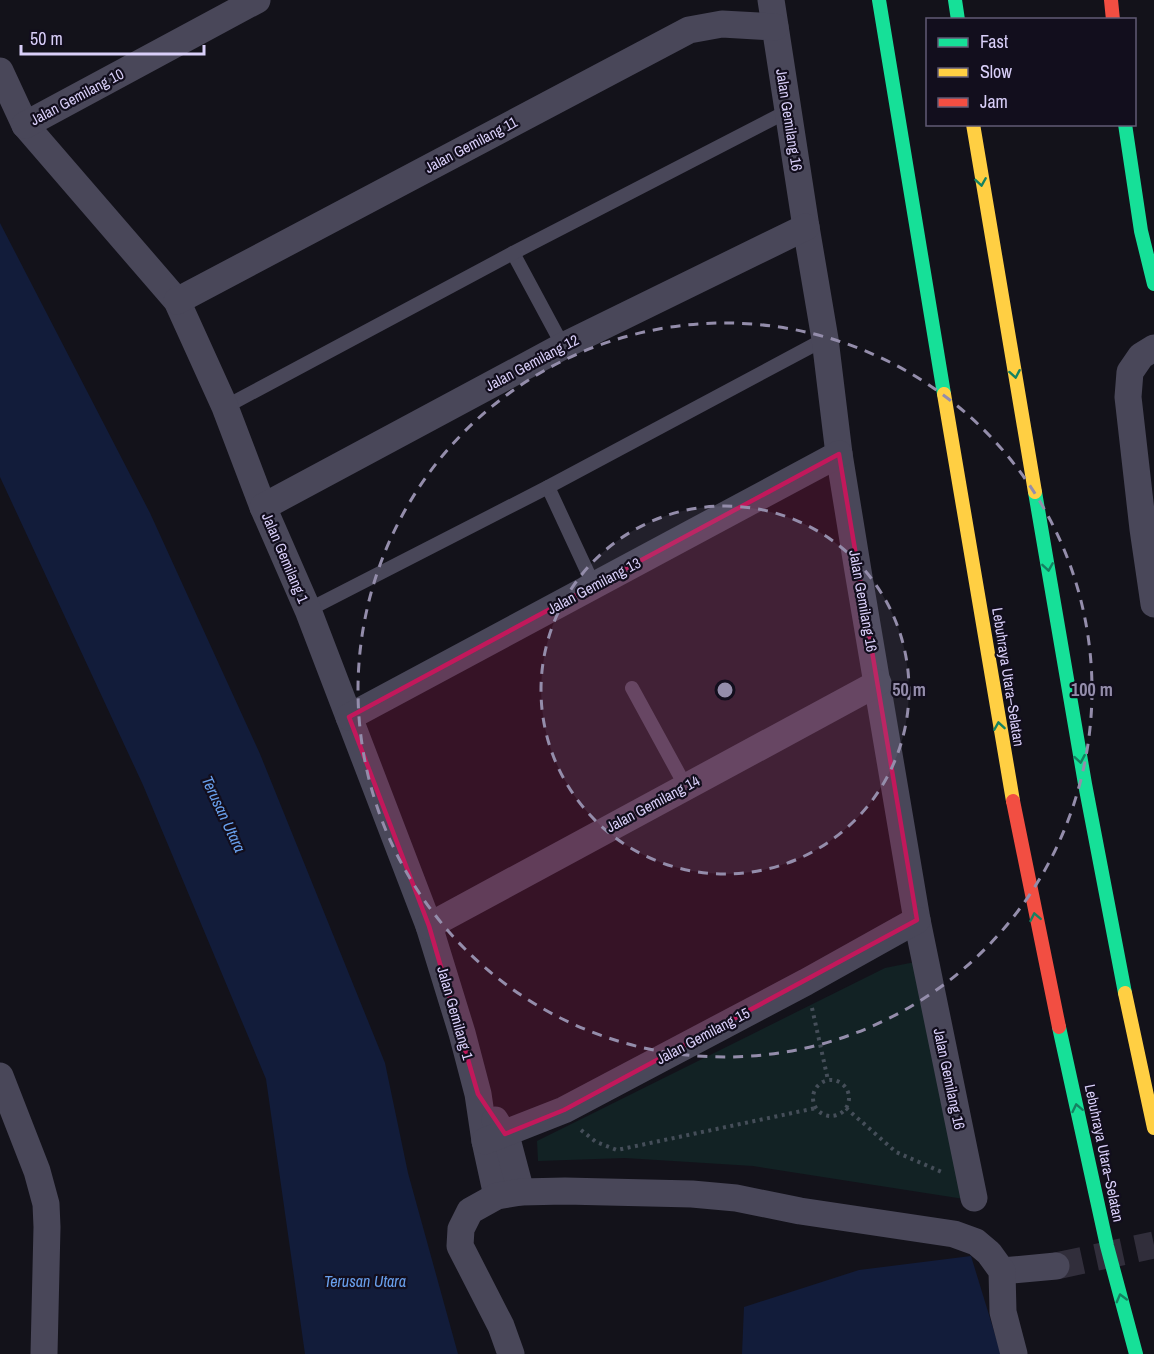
<svg xmlns="http://www.w3.org/2000/svg" width="1154" height="1354" font-family="'Archivo Narrow',sans-serif">
<style>
.green{fill:#122224}
.water{fill:#121c3a}
.lines{fill:none;stroke-linecap:round;stroke-linejoin:round}
.street-tunnel{stroke:#312e3b;stroke-width:27;stroke-dasharray:27 14;stroke-linecap:butt}
.path{stroke:#454e59;stroke-width:4;stroke-dasharray:3 4.5;stroke-linecap:butt}
.lane{stroke:#494759;stroke-width:14}
.street{stroke:#494759;stroke-width:27}
.fast{stroke:#16e098;stroke-width:14}
.slow{stroke:#ffcf43;stroke-width:14}
.jam{stroke:#f24e42;stroke-width:14}
.oneway{stroke:#148261}
.marked{fill:#c2185b;fill-opacity:0.2;stroke:#c2185b;stroke-width:4.5;stroke-linejoin:round}
.ring{fill:none;stroke:#948dab;stroke-width:3;stroke-dasharray:10 8}
.labels{text-anchor:middle;stroke-width:4.5;stroke-linejoin:round;paint-order:stroke}
.street-label{font-size:15px;fill:#d9cff9;stroke:#120e1d}
.water-label{font-size:16px;font-style:italic;fill:#69a0ed;stroke:#120e1d}
.centre{fill:#948dab;stroke:#120e1d;stroke-width:3}
.ring-label{font-size:18px;text-anchor:middle;font-weight:bold;fill:#948dab;stroke:#120e1d;stroke-width:4.5;stroke-linejoin:round;paint-order:stroke}
</style>
<rect width="100%" height="100%" fill="#13121a"/>
<!-- green -->
<polygon class="green" points="915,962 964,1199 753,1166 625,1158 538,1161 537,1141 885,968"/>
<!-- water -->
<g class="water">
<polygon points="0,223 150,513 260,754 385,1063 408,1173 458,1354 305,1354 266,1079 143,785 0,477"/>
<polygon points="971,1256 1001,1354 742,1354 744,1307 859,1270"/>
</g>
<g class="lines">
<!-- street-tunnel -->
<polyline class="street-tunnel" points="1056,1266 1154,1245"/>
<!-- path -->
<g class="path">
<polyline points="812,1008 828,1080"/>
<circle cx="831" cy="1098" r="18"/>
<polyline points="846,1108 896,1152 944,1173"/>
<polyline points="581,1130 596,1142 617,1150 816,1108"/>
</g>
<!-- lane -->
<g class="lane">
<polyline points="513,253 563,346"/>
<polyline points="225,407 513,253 788,111"/>
<polyline points="548,487 594,586"/>
<polyline points="308,610 548,487 825,339"/>
<polyline points="632,688 686,787"/>
</g>
<!-- street -->
<g class="street">
<polyline points="771,0 806,227 825,339 839,454 858,571 917,920 974,1198"/>
<polyline points="0,71 25,125 177,301 225,407 263,507 308,610 429,926 462,1033 478,1094 485,1141 497,1196"/>
<polyline points="25,125 257,0"/>
<polyline points="177,301 689,30 722,24 775,27"/>
<polyline points="1154,348 1141,356 1130,372 1128,397 1143,529 1154,604"/>
<polyline points="263,507 563,346 806,227"/>
<polyline points="349,717 839,454"/>
<polyline points="429,926 878,683"/>
<polyline points="0,1076 37,1171 46,1204 47,1227 44,1354"/>
<polyline points="495,1120 507,1139 521,1192"/>
<polyline points="485,1141 564,1110 806,982 917,920"/>
<polyline points="1002,1271 1056,1266"/>
<polyline points="511,1354 501,1326 460,1246 461,1229 470,1211 497,1196 521,1192 565,1191 692,1194 736,1198 800,1211 954,1234 976,1242 989,1253 1002,1271 1003,1312 1014,1354"/>
</g>
<!-- fast -->
<g class="fast">
<polyline points="879,0 944,394"/>
<polyline points="955,0 958,20"/>
<polyline points="1125,124 1141,231 1154,284"/>
<polyline points="1035,492 1085,784 1125,993"/>
<polyline points="1059,1027 1107,1246 1136,1354"/>
</g>
<!-- slow -->
<g class="slow">
<polyline points="973,124 1035,492"/>
<polyline points="944,394 1013,801"/>
<polyline points="1125,993 1154,1128"/>
</g>
<!-- jam -->
<g class="jam">
<polyline points="1111,0 1113,20"/>
<polyline points="1013,801 1059,1027"/>
</g>
</g>
<!-- one-way arrows -->
<defs><path id="oneway-chevron" d="M-2-3.5L2.5 0L-2 3.5" fill="none" stroke-width="1.6" stroke-linecap="round" stroke-linejoin="round" transform="scale(1.5)"/></defs>
<g class="oneway">
<use href="#oneway-chevron" transform="translate(981 182) rotate(81)"/>
<use href="#oneway-chevron" transform="translate(1015 374) rotate(80)"/>
<use href="#oneway-chevron" transform="translate(1048 567) rotate(81)"/>
<use href="#oneway-chevron" transform="translate(999 726) rotate(-99)"/>
<use href="#oneway-chevron" transform="translate(1080 759) rotate(80)"/>
<use href="#oneway-chevron" transform="translate(1035 917) rotate(-101)"/>
<use href="#oneway-chevron" transform="translate(1077 1108) rotate(-102)"/>
<use href="#oneway-chevron" transform="translate(1121 1298) rotate(-105)"/>
</g>
<!-- marked area -->
<path class="marked" d="M839 454 917 920 564 1110 505 1134 478 1094 429 926 349 717Z"/>
<!-- distance rings -->
<circle cx="725" cy="690" r="184" fill="#948dab" fill-opacity=".12"/>
<g class="ring">
<circle cx="725" cy="690" r="184"/>
<circle cx="725" cy="690" r="367"/>
</g>
<g class="labels">
<!-- street labels -->
<g class="street-label">
<text transform="translate(77 97) rotate(-28)" y="5">Jalan Gemilang 10</text>
<text transform="translate(789 120) rotate(81)" y="5">Jalan Gemilang 16</text>
<text transform="translate(471 145) rotate(-28)" y="5">Jalan Gemilang 11</text>
<text transform="translate(532 363) rotate(-28)" y="5">Jalan Gemilang 12</text>
<text transform="translate(285 558) rotate(67)" y="5">Jalan Gemilang 1</text>
<text transform="translate(594 586) rotate(-28)" y="5">Jalan Gemilang 13</text>
<text transform="translate(863 601) rotate(80)" y="5">Jalan Gemilang 16</text>
<text transform="translate(1008 677) rotate(81)" y="5">Lebuhraya Utara–Selatan</text>
<text transform="translate(653 804) rotate(-28)" y="5">Jalan Gemilang 14</text>
<text transform="translate(455 1013) rotate(74)" y="5">Jalan Gemilang 1</text>
<text transform="translate(703 1036) rotate(-28)" y="5">Jalan Gemilang 15</text>
<text transform="translate(949 1079) rotate(78)" y="5">Jalan Gemilang 16</text>
<text transform="translate(1104 1153) rotate(78)" y="5">Lebuhraya Utara–Selatan</text>
</g>
<!-- water labels -->
<g class="water-label">
<text transform="translate(224 814) rotate(65)" y="6">Terusan Utara</text>
<text x="365" y="1287">Terusan Utara</text>
</g>
</g>
<circle cx="725" cy="690" r="9" class="centre"/>
<g class="ring-label">
<text x="909" y="696">50 m</text>
<text x="1092" y="696">100 m</text>
</g>
<!-- legend -->
<rect x="926" y="18" width="210" height="108" fill="#120e1d" stroke="#625b75" stroke-width="1.5"/>
<rect x="938" y="38" width="30" height="9" fill="#16e098" stroke="#625b75" stroke-width="1.5"/>
<text x="980" y="48" font-size="18" fill="#d9cff9">Fast</text>
<rect x="938" y="68" width="30" height="9" fill="#ffcf43" stroke="#625b75" stroke-width="1.5"/>
<text x="980" y="78" font-size="18" fill="#d9cff9">Slow</text>
<rect x="938" y="98" width="30" height="9" fill="#f24e42" stroke="#625b75" stroke-width="1.5"/>
<text x="980" y="108" font-size="18" fill="#d9cff9">Jam</text>
<!-- scale -->
<path d="M21 45v9h183v-9" fill="none" stroke="#d9cff9" stroke-width="3"/>
<text x="30" y="45" font-size="18" fill="#d9cff9" stroke="#120e1d" stroke-width="4.5" paint-order="stroke">50 m</text>
</svg>
